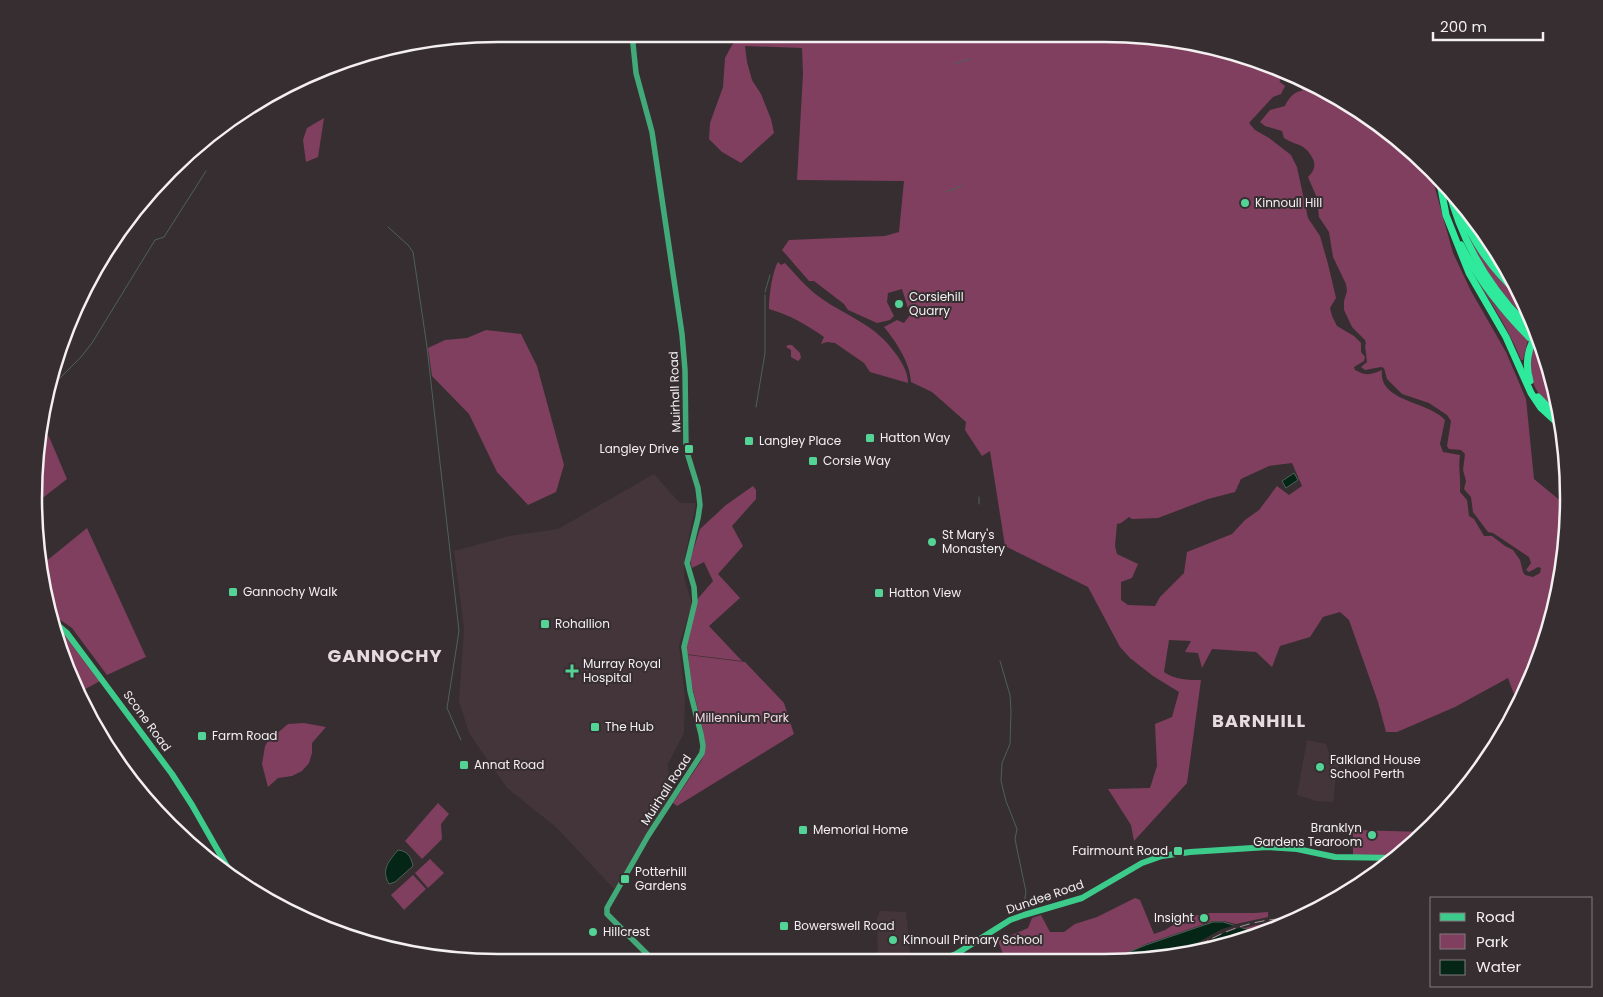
<svg xmlns="http://www.w3.org/2000/svg" width="1603" height="997" font-family="Poppins,sans-serif">
<style>
.built{fill:#44353b}
.green{fill:#803f5e;fill-rule:evenodd}
.water{fill:#052617;stroke:#4d6258}
.pier{fill:#362e31}
.lines{fill:none;stroke-linecap:round;stroke-linejoin:round}
.stream{stroke:#4d6258;stroke-width:1}
.secondary{stroke:#42aa78;stroke-width:5.5}
.primary{stroke:#3ccb8b;stroke-width:6}
.highway{stroke:#2fea9c;stroke-width:7}
.rail{stroke:#a09a9c;stroke-width:1;stroke-dasharray:10 5;stroke-linecap:butt}
.highway-bridge{stroke:#2fea9c;stroke-width:7}
.poi-dot{fill:#54d396;stroke:#362e31;stroke-width:2}
.labels{text-anchor:middle;stroke-width:4;stroke-linejoin:round;paint-order:stroke}
.poi-label{font-size:12px;fill:#f4eff1;stroke:#362e31;text-anchor:start}
.street-label{font-size:12px;fill:#f4eff1;stroke:#362e31}
.park-label{font-size:12px;fill:#f0d7e1;stroke:#362e31}
.district-label{font-size:18px;font-weight:bold;letter-spacing:1px;fill:#e6dbdf;stroke:#362e31}
.rim{fill:none;stroke:#f4eff1;stroke-width:2.5}
</style>
<rect width="100%" height="100%" fill="#362e31"/>
<!-- built -->
<g class="built">
<polygon points="654,474 680,503 696,503 685,556 684,577 692,604 679,645 685,697 684,733 668,764 671,794 614,889 557,828 507,788 469,733 459,701 464,629 454,551 509,536 558,529"/>
<polygon points="1307,740 1326,744 1330,755 1341,758 1336,776 1333,802 1316,801 1297,795"/>
<polygon points="880,911 906,912 911,961 878,961 877,918"/>
</g>
<!-- green -->
<g class="green">
<path d="M741 35 1165 38 1284 70 1279 75 1280 82 1285 86 1281 94 1273 97 1249 123 1255 130 1269 138 1291 155 1297 167 1308 218 1320 236 1328 264 1336 298 1330 308 1332 316 1337 326 1354 336 1361 343V352L1365 357 1364 361 1354 367 1355 370C1366 376 1371 375 1382 370 1378 402 1429 401 1445 420L1440 444 1443 452 1460 455C1458 468 1461 479 1460 492L1467 500 1469 516 1474 519 1484 536H1492L1505 546 1513 550 1520 560 1523 572 1525 575 1533 577 1540 573 1541 568 1538 567 1529 572 1526 570 1531 563 1529 557 1493 533 1488 532 1473 512 1471 497 1464 489 1466 481 1463 470 1465 454 1461 450 1449 449 1447 446 1451 421 1447 415 1429 403 1402 394 1387 379 1384 368 1381 367 1365 370 1361 367 1367 362 1365 345 1366 344 1365 340 1352 327 1344 310V301L1347 291 1346 284 1333 257 1329 232 1319 217 1317 198 1308 177C1314 171 1316 166 1313 159 1304 142 1298 147 1284 138L1282 131 1265 126 1260 122 1270 110 1285 106C1288 99 1294 91 1302 91L1300 80 1387 130 1430 170 1453 253 1471 291 1506 352 1526 399 1534 479 1568 507V529L1560 581 1555 580 1559 587 1553 619 1519 708 1508 678 1455 707 1397 732H1386L1378 702 1349 620 1340 612 1323 617 1310 637 1280 646 1272 667 1256 652 1212 649 1202 668 1198 653 1185 652 1191 641 1169 640 1164 672C1176 680 1187 680 1201 680L1187 783 1134 841 1131 825 1108 789 1150 788 1157 766 1155 724 1172 717 1179 692 1153 676 1130 658 1120 647 1088 587 1005 546 990 451 982 456 965 430 966 422 932 392 911 382C910 362 896 342 884 327L897 320 904 323 910 315 902 289 888 293 887 302 894 316 890 320 877 323 848 310 844 304 814 281H809L782 250 789 240 885 236 899 232 904 181 797 180 803 74 802 48 745 46 747 62 752 80 761 94 771 119 774 133 741 163 722 152 709 139 710 123 723 87 725 58 732 45ZM1292 463 1302 486 1289 495 1277 486 1259 510 1245 520 1232 534 1187 552 1184 573 1160 597 1155 606 1128 605 1121 600V582L1132 578 1138 564 1117 554 1115 546 1117 524 1121 523 1129 517 1132 519 1158 518 1208 499 1235 492 1241 479 1269 466Z"/>
<polygon points="324,118 318,157 306,162 303,140 307,128"/>
<polygon points="1467,210 1507,266 1509,271 1490,248"/>
<path d="M1464 226 1522 298 1535 327C1507 301 1474 263 1464 226Z"/>
<path d="M1466 260 1495 305 1528 340 1523 360H1521C1507 324 1484 294 1466 260Z"/>
<path d="M778 262 781 265 785 263C795 274 806 287 818 296 834 308 853 316 870 328 884 337 909 365 908 383L870 372 864 363 835 343 827 342 821 344 824 337C807 325 790 315 769 309 769 297 772 272 778 262Z"/>
<polygon points="486,330 521,334 537,366 564,465 556,492 528,505 497,472 469,414 432,376 428,348 445,340 467,338"/>
<polygon points="788,345 792,345 800,353 801,358 798,361 791,357 791,350 786,347"/>
<path d="M1534 345 1546 353 1559 410C1540 402 1528 381 1530 361 1530 356 1533 350 1534 345Z"/>
<polygon points="45,431 50,439 67,479 35,504 34,498"/>
<polygon points="753,486 756,490 756,499 732,526 743,546 718,574 740,598 709,626 742,661 685,654 695,602 713,581 704,562 692,568 690,560 700,529 726,505"/>
<polygon points="87,528 146,657 107,675 72,628 53,615 44,563"/>
<polygon points="55,625 69,638 100,681 80,692 58,648"/>
<polygon points="688,655 745,662 784,703 794,734 677,806 673,803 701,761 705,751 703,730 691,682"/>
<polygon points="304,723 326,727 312,743 312,753 309,763 302,771 292,776 278,778 268,787 262,764 265,746 268,741 288,724"/>
<polygon points="438,803 449,814 441,824 442,839 422,859 405,841"/>
<polygon points="1353,830 1426,832 1411,848 1401,855 1353,855"/>
<polygon points="430,859 444,873 428,888 415,873"/>
<polygon points="413,875 426,889 404,910 391,895"/>
<path d="M1135 898 1140 900 1154 934 1165 930 1186 917 1211 913H1255L1268 912V917L1236 924 1223 921H1213L1146 944 1123 955 1102 962H1023C1019 952 1013 952 1003 954L998 941 1028 928 1032 918 1041 915 1050 932H1064L1075 924 1097 917Z"/>
<polygon points="1288,921 1259,933 1244,928 1271,922"/>
<polygon points="1013,953 1016,954 1022,962 990,962"/>
</g>
<!-- water -->
<g class="water">
<polygon points="1294,473 1298,480 1286,488 1282,481"/>
<path d="M398 850C407 851 411 856 413 866L395 882 389 884C381 870 388 862 398 850Z"/>
<polygon points="1213,922 1223,922 1259,933 1225,947 1135,962 1105,962 1146,945"/>
</g>
<!-- pier -->
<polygon class="pier" points="1238,924 1246,926 1224,933 1204,944 1191,953 1181,955 1202,940 1222,929"/>
<g class="lines">
<!-- stream -->
<g class="stream">
<polyline points="954,64 969,59"/>
<polyline points="946,192 962,186"/>
<polyline points="388,227 408,245 413,252 427,347 459,631 447,708 461,740"/>
<polyline points="765,292 770,275"/>
<polyline points="53,385 81,357 92,343 155,240 164,237 206,171"/>
<polyline points="756,407 765,353 765,295"/>
<polyline points="979,497 979,504"/>
<polyline points="1000,661 1010,695 1011,711 1010,744 1002,763 1001,781 1006,801 1017,829 1015,839 1017,849 1026,892 1023,909"/>
</g>
<!-- secondary -->
<polyline class="secondary" points="634,35 633,44 636,73 652,132 682,334 685,370 686,449 698,488 700,505 698,518 687,563 694,587 695,602 684,647 690,691 701,734 703,746 702,753 648,836 607,908 607,914 653,960"/>
<!-- primary -->
<g class="primary">
<polyline points="54,622 67,633 172,774 192,805 233,877"/>
<polyline points="786,961 823,961"/>
<polyline points="939,961 956,954 1010,920 1024,915 1082,898 1142,863 1162,856 1190,852 1268,847 1297,849 1335,857 1397,858"/>
</g>
<!-- highway -->
<g class="highway">
<polyline points="1439,178 1446,215 1469,273 1506,337 1531,393 1541,408 1563,428"/>
<path d="M1448 187C1462 244 1491 292 1534 332"/>
<path d="M1458 205C1473 243 1491 268 1521 296"/>
<path d="M1461 245C1479 281 1501 309 1529 337"/>
<path d="M1530 381C1525 365 1527 351 1535 337"/>
<polyline points="1538,397 1548,407 1560,414"/>
</g>
<!-- rail -->
<path class="rail" d="M1187 954C1220 930 1256 918 1297 918"/>
<!-- highway-bridge -->
<g class="highway-bridge">
<polyline points="1534,332 1538,335"/>
<polyline points="1529,337 1538,344"/>
</g>
</g>
<!-- markers -->
<g class="poi-dot">
<circle cx="1245" cy="203" r="5"/>
<circle cx="899" cy="304" r="5"/>
<rect x="865" y="433" width="10" height="10" rx="2.5"/>
<rect x="744" y="436" width="10" height="10" rx="2.5"/>
<rect x="684" y="444" width="10" height="10" rx="2.5"/>
<rect x="808" y="456" width="10" height="10" rx="2.5"/>
<circle cx="932" cy="542" r="5"/>
<rect x="228" y="587" width="10" height="10" rx="2.5"/>
<rect x="874" y="588" width="10" height="10" rx="2.5"/>
<rect x="540" y="619" width="10" height="10" rx="2.5"/>
<path d="M569.5 663.5h5v5h5v5h-5v5h-5v-5h-5v-5h5z"/>
<rect x="590" y="722" width="10" height="10" rx="2.5"/>
<rect x="197" y="731" width="10" height="10" rx="2.5"/>
<rect x="459" y="760" width="10" height="10" rx="2.5"/>
<circle cx="1320" cy="767" r="5"/>
<rect x="798" y="825" width="10" height="10" rx="2.5"/>
<circle cx="1372" cy="835" r="5"/>
<rect x="1173" y="846" width="10" height="10" rx="2.5"/>
<rect x="620" y="874" width="10" height="10" rx="2.5"/>
<circle cx="1204" cy="918" r="5"/>
<rect x="779" y="921" width="10" height="10" rx="2.5"/>
<circle cx="593" cy="932" r="5"/>
<circle cx="893" cy="940" r="5"/>
</g>
<g class="labels">
<!-- poi labels -->
<g class="poi-label">
<text x="1255" y="207">Kinnoull Hill</text>
<text x="909" y="301">Corsiehill<tspan x="909" dy="14">Quarry</tspan></text>
<text x="880" y="442">Hatton Way</text>
<text x="759" y="445">Langley Place</text>
<text x="679" y="453" text-anchor="end">Langley Drive</text>
<text x="823" y="465">Corsie Way</text>
<text x="942" y="539">St Mary's<tspan x="942" dy="14">Monastery</tspan></text>
<text x="243" y="596">Gannochy Walk</text>
<text x="889" y="597">Hatton View</text>
<text x="555" y="628">Rohallion</text>
<text x="583" y="668">Murray Royal<tspan x="583" dy="14">Hospital</tspan></text>
<text x="605" y="731">The Hub</text>
<text x="212" y="740">Farm Road</text>
<text x="1330" y="764">Falkland House<tspan x="1330" dy="14">School Perth</tspan></text>
<text x="474" y="769">Annat Road</text>
<text x="1362" y="832" text-anchor="end">Branklyn<tspan x="1362" dy="14">Gardens Tearoom</tspan></text>
<text x="813" y="834">Memorial Home</text>
<text x="1168" y="855" text-anchor="end">Fairmount Road</text>
<text x="635" y="876">Potterhill<tspan x="635" dy="14">Gardens</tspan></text>
<text x="1194" y="922" text-anchor="end">Insight</text>
<text x="794" y="930">Bowerswell Road</text>
<text x="603" y="936">Hillcrest</text>
<text x="903" y="944">Kinnoull Primary School</text>
</g>
<!-- street labels -->
<g class="street-label">
<text transform="translate(675 392) rotate(-92)" y="4">Muirhall Road</text>
<text transform="translate(147 721) rotate(54)" y="4">Scone Road</text>
<text transform="translate(666 790) rotate(-57)" y="4">Muirhall Road</text>
<text transform="translate(1045 897) rotate(-19)" y="4">Dundee Road</text>
</g>
<!-- park labels -->
<g class="park-label">
<text x="742" y="722">Millennium Park</text>
</g>
<!-- district labels -->
<g class="district-label">
<text x="385" y="662">GANNOCHY</text>
<text x="1259" y="727">BARNHILL</text>
</g>
</g>
<!-- crop -->
<path d="M0 0H1603V997H0ZM498 42H1104A456 456 0 0 1 1560 498V498A456 456 0 0 1 1104 954H498A456 456 0 0 1 42 498V498A456 456 0 0 1 498 42Z" fill="#362e31" fill-rule="evenodd"/>
<path class="rim" d="M498 42H1104A456 456 0 0 1 1560 498V498A456 456 0 0 1 1104 954H498A456 456 0 0 1 42 498V498A456 456 0 0 1 498 42Z"/>
<!-- legend -->
<rect x="1430" y="897" width="162" height="90" fill="#362e31" stroke="#827b7e"/>
<rect x="1440" y="913" width="25" height="8" fill="#3ccb8b" stroke="#827b7e"/>
<text x="1476" y="922" font-size="15" fill="#f4eff1">Road</text>
<rect x="1440" y="934" width="25" height="15" fill="#803f5e" stroke="#827b7e"/>
<text x="1476" y="947" font-size="15" fill="#f4eff1">Park</text>
<rect x="1440" y="960" width="25" height="15" fill="#052617" stroke="#827b7e"/>
<text x="1476" y="972" font-size="15" fill="#f4eff1">Water</text>
<!-- scale -->
<path d="M1433 32v8h110v-8" fill="none" stroke="#f4eff1" stroke-width="2.5"/>
<text x="1440" y="32" font-size="15" fill="#f4eff1" stroke="#362e31" stroke-width="4" paint-order="stroke">200 m</text>
</svg>
